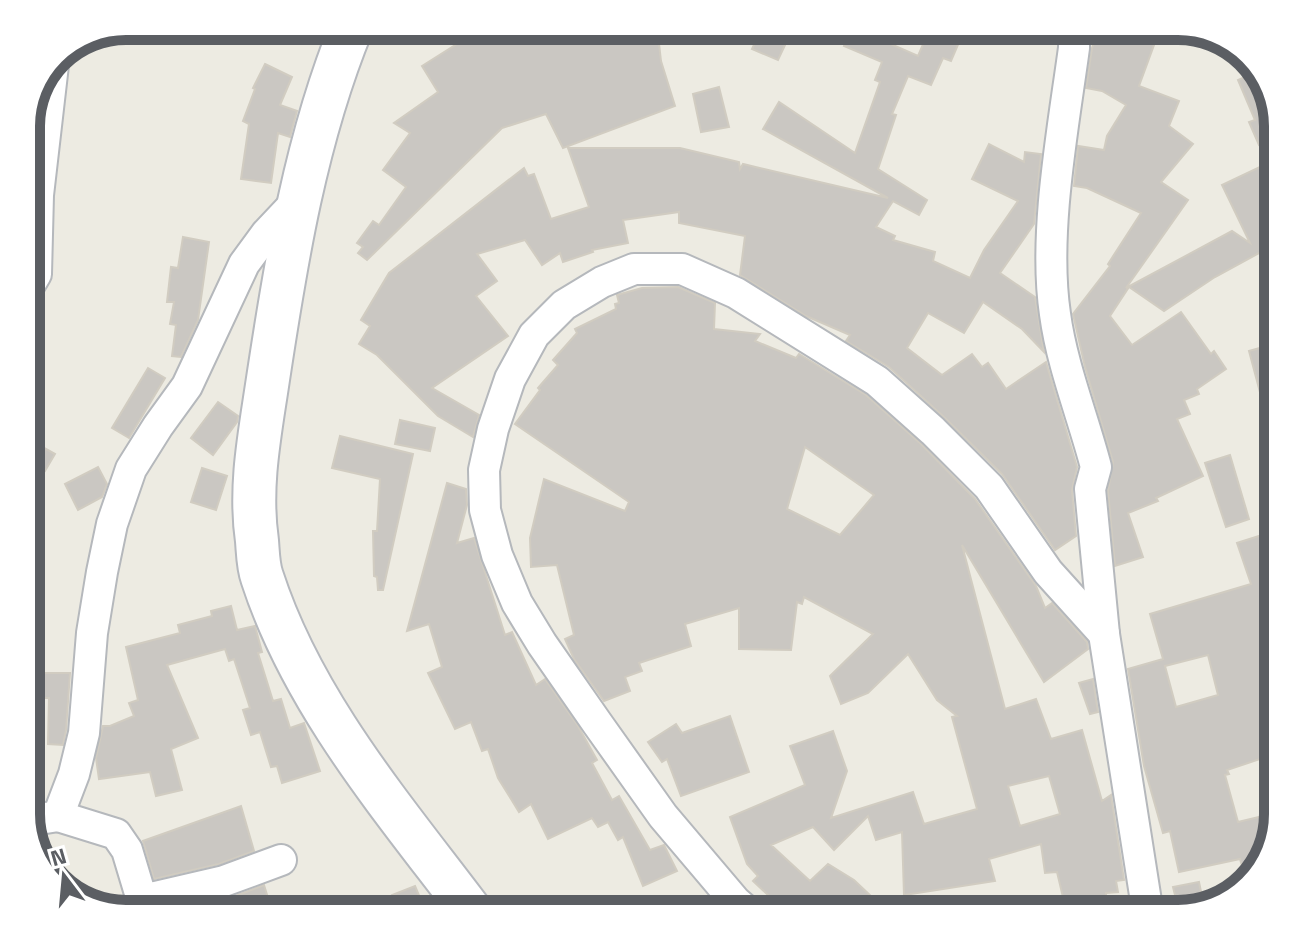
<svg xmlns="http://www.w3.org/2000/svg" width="1304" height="940" font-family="'Titillium Web',sans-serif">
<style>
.building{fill:#cac7c2;stroke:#d1ccc1;stroke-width:2;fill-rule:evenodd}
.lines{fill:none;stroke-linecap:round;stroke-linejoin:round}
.street-casing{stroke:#b5b8bc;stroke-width:34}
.secondary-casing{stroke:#b6b9be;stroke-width:46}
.street{stroke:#fff;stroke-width:30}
.secondary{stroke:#fff;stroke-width:42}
.rim{fill:none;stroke:#5b5e63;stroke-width:10}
</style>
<rect width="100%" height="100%" fill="#edebe2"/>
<!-- building -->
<g class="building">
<polygon points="467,26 594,26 594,29 657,26 661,61 675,106 563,148 546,114 502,128 367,260 358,253 363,247 357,243 373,221 379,225 406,187 383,170 410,133 394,123 438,92 422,66 471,35"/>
<polygon points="763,26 794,26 778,60 752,49"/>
<polygon points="853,26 882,26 877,38 918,56 931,26 966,26 951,61 943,58 931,85 908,76 892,114 896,115 878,169 927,200 919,215 893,201 876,227 895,236 893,240 935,252 933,261 970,278 984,250 1018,201 972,179 989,144 1024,162 1025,152 1041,154 1034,224 1000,273 1035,297 1044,352 1022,329 983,302 964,333 928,313 907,348 942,375 972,354 982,367 988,363 1006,389 1046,362 1077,467 1072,490 1076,536 1055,550 1002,474 945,418 889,367 846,341 850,335 806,316 740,275 745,236 679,223 679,212 623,220 628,243 592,250 593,252 563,262 560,253 542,265 525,240 477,254 497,281 476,296 508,336 432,388 479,415 473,437 438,416 377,355 359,344 370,326 361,320 389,273 524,168 528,176 534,174 551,219 589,207 568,148 680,148 739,162 740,169 743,164 888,198 763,129 779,102 855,153 880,82 875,80 882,62 844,46"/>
<polygon points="1100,26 1161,26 1139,86 1179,101 1169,126 1193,144 1161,182 1188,200 1126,288 1232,231 1250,243 1222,185 1266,164 1278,190 1278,291 1261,252 1215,277 1164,311 1129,287 1110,316 1132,345 1181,312 1211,354 1214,351 1226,369 1197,389 1199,394 1184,400 1190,414 1177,419 1203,476 1156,498 1158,501 1128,513 1143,557 1115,566 1108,491 1113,462 1085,367 1073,314 1110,266 1108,264 1141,213 1087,188 1074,186 1078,146 1104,150 1107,136 1126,105 1102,91 1086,88 1092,48"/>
<polygon points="265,64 292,77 280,105 297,111 290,137 278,133 271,183 241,179 249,124 243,121 255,89 253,88"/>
<polygon points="1259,71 1267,81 1278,126 1278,173 1265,143 1259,145 1249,122 1255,120 1238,80"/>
<polygon points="719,87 729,127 701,132 693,94"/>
<polygon points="183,237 209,242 198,320 181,357 172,356 176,325 170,324 174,302 167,302 171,267 178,268"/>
<path d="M678 287 715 303 714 329 760 334 755 341 796 358 799 354 866 395 921 444 975 499 1036 586 1045 608 1052 603 1087 642 1088 649 1044 682 962 545 1005 709 1036 699 1051 739 1082 730 1102 801 1111 795 1124 880 1116 881 1118 892 1106 893 1105 914H1067L1057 872 1045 873 1041 844 989 859 995 881 904 895 902 832 876 840 868 816 834 850 813 827 771 845 810 881 828 864 854 880 890 914H788L753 881 758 876 747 864 730 817 805 785 790 746 833 731 847 771 831 818 913 792 924 824 977 809 952 717 957 716 937 700 908 654 868 693 841 704 830 676 873 634 804 597 802 604 797 602 791 650 739 649V608L685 624 691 646 639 663 642 671 625 677 630 691 604 701 574 659 565 639 574 635 557 565 531 567 530 538 544 479 625 511 629 502 515 424 540 390 538 388 558 365 553 360 577 333 575 329 616 309 615 304 619 303 617 295 642 288ZM805 447 874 495 840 535 787 509ZM1049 776 1060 814 1020 826 1008 786Z"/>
<polygon points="1278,343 1278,391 1261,396 1249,351"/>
<polygon points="148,368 165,378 129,438 112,428"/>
<polygon points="218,402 238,416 237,422 213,455 191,438"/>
<polygon points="400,420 435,428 430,451 395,444"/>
<polygon points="340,436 413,454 383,590 378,590 377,577 374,576 373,531 377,531 380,479 332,468"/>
<polygon points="26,438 55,454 45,471 26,461"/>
<polygon points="1230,455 1249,519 1226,527 1205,463"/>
<polygon points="98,467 107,484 102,497 78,510 65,484"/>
<polygon points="202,468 227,476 216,510 191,502"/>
<polygon points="447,483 466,489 467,505 457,543 474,538 505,635 512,632 536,685 545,679 578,726 597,760 592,763 612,800 619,796 650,850 664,845 677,871 643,886 623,837 618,840 608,822 598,827 592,818 548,839 531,804 519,812 498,778 488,749 482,751 471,722 455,729 428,673 442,667 429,624 407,631"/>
<path d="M1278 530V753L1227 770 1229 774 1225 775 1238 822 1263 816 1264 824 1276 822 1258 874 1247 883 1240 859 1179 872 1170 831 1163 833 1144 766 1128 669 1163 659 1150 614 1251 584 1237 543ZM1208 655 1218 695 1176 707 1165 666Z"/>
<polygon points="231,606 237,630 255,626 262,652 258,653 273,701 281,699 290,728 304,723 320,771 282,783 277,766 271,767 260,732 251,735 243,710 250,708 234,659 229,661 225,649 167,665 198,738 171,749 182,790 156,796 150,772 99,779 96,758 103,726 110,726 134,716 129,703 138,700 126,647 180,633 178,625 212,616 211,611"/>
<polygon points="39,673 70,673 66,730 63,745 48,744 49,698 39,698"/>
<polygon points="1093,679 1098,712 1090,714 1079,683"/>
<polygon points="730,716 749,772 681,796 667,759 662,762 648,742 676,724 682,733"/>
<polygon points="241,806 254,851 219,864 154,879 143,841"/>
<polygon points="1199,882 1204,906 1179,911 1173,887"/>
<polygon points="264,885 273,914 183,914 181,909 228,899"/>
<polygon points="415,886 423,905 399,914 392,895"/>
</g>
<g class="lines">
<defs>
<g id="street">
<path d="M1074 26V48C1063 129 1043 234 1055 314 1062 366 1083 417 1096 467L1090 489 1104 634 1148 914"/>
<polyline points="26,291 36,274 38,195 53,65"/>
<polyline points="58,816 116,834 127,850 142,900 224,881 281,860"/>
<polyline points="27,821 58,816 74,774 84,733 92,633 102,572 112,524 131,469 158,426 187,386 244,264 266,234 300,198"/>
<polyline points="750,914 735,901 663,816 597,723 542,644 517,603 497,555 485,510 484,470 493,429 510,379 534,335 564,305 602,282 634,269 682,269 736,293 877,381 933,431 989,487 1048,572 1104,634"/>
</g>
<path id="secondary" d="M352 26C306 138 286 260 268 379 260 433 249 486 257 541 258 553 258 566 262 577 303 704 394 809 473 914"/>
</defs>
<!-- street casing -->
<use href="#street" class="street-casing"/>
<!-- secondary casing -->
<use href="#secondary" class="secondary-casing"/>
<!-- street -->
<use href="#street" class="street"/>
<!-- secondary -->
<use href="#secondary" class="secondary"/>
</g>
<!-- crop -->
<path d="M0 0H1304V940H0ZM126 40H1178A86 86 0 0 1 1264 126V814A86 86 0 0 1 1178 900H126A86 86 0 0 1 40 814V126A86 86 0 0 1 126 40Z" fill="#fff" fill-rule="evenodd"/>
<path class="rim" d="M126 40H1178A86 86 0 0 1 1264 126V814A86 86 0 0 1 1178 900H126A86 86 0 0 1 40 814V126A86 86 0 0 1 126 40Z"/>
<!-- north arrow -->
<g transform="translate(64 876) rotate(344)" stroke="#ffffff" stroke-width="6" paint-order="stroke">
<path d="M0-6L14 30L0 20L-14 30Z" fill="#5b5e63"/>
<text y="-12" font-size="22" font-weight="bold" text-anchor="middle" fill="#5b5e63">N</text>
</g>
</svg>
